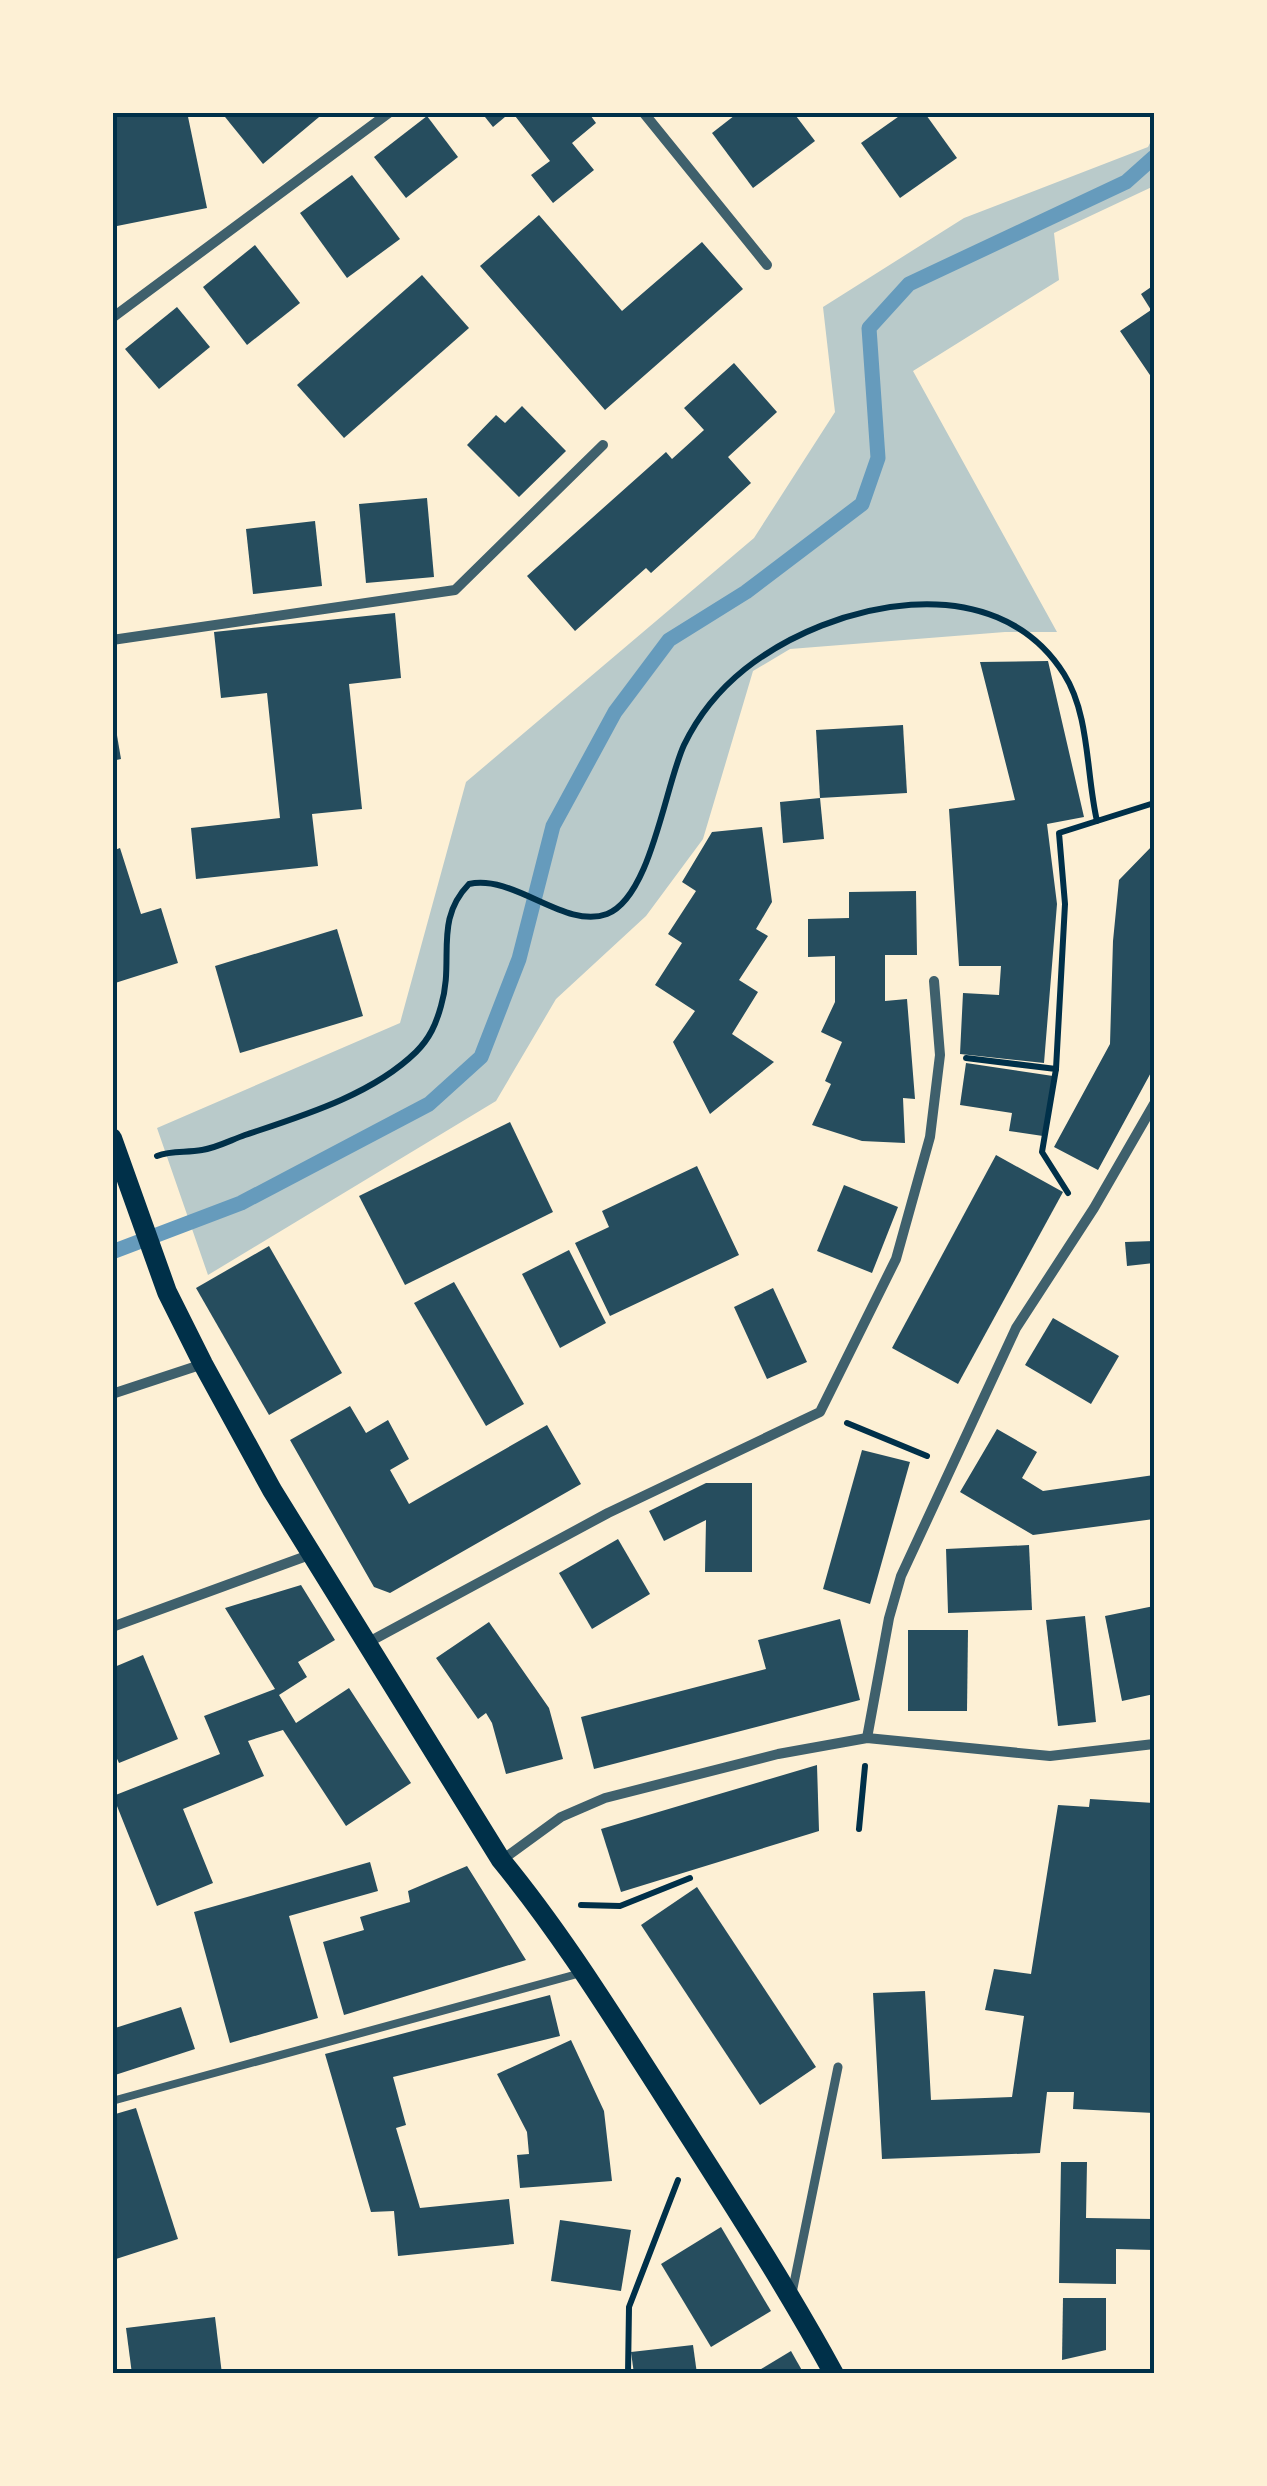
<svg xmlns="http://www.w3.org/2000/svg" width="1267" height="2486" font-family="'PT Sans',sans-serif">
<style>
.green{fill:#b9caca}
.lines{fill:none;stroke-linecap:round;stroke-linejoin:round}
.stream{stroke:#669bbc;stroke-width:15}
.building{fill:#264d5e}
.path{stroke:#003049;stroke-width:6}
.service{stroke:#3f606c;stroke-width:8}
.pedestrian{stroke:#3f606c;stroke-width:9}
.minor{stroke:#3f606c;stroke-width:10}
.secondary{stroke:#003049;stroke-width:20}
.neatline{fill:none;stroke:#003049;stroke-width:4}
</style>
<rect width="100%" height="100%" fill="#fdf0d5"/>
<!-- green -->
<polygon class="green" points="1154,135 1154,186 1054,233 1059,280 913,371 1057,632 1005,632 790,649 753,671 703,839 646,916 556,999 496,1101 208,1275 157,1128 400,1023 466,782 754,538 835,412 823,307 964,218 1148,147"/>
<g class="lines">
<!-- stream -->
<polyline class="stream" points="112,1252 241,1203 429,1104 481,1057 519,959 553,826 615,712 669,640 746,592 862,504 878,458 869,328 909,284 1126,182 1154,157"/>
</g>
<!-- building -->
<g class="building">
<polygon points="112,112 187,112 207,208 112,227"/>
<polygon points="221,112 325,112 263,164"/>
<polygon points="481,112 511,112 493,127"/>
<polygon points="512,112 588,112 596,123 572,143 594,170 553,203 531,175 550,161"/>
<polygon points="739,112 793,112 815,141 753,188 712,133"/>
<polygon points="905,112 924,112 957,158 900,198 861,143"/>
<polygon points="427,116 458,157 406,198 374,157"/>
<polygon points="352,175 400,239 347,278 300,213"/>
<polygon points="539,215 622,311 702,242 743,289 605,410 480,266"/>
<polygon points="255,245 300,303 247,345 203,287"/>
<polygon points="422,275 469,328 344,438 297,385"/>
<polygon points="1154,285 1154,381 1120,331 1151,310 1141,294"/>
<polygon points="177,307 210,347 159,389 125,349"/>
<polygon points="734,363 777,412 728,457 751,483 651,573 646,568 575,631 527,576 666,452 672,459 704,430 684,408"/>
<polygon points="522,406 566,451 519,497 467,445 496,415 505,423"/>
<polygon points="427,498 434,577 366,583 359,504"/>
<polygon points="315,521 322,586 253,594 246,529"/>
<polygon points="395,613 401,678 349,684 362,809 312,814 318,866 196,879 191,828 280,818 267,693 221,698 214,632"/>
<polygon points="1048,661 1084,817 1047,824 1057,904 1044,1063 960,1054 963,993 999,995 1001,966 959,966 949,809 1015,800 980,662"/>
<polygon points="112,706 121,759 112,761"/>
<polygon points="903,725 907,793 820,798 816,730"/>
<polygon points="820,798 824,839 783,843 780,802"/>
<polygon points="762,827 772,902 756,929 768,936 739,980 758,992 732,1034 774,1062 710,1114 673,1042 695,1011 655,985 682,943 668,934 696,891 682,882 712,832"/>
<polygon points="1154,844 1154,1067 1098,1170 1054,1147 1110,1044 1113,941 1119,880"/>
<polygon points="120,848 141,914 161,908 178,963 112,984 112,851"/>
<polygon points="916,891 917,955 885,955 885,1001 907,999 915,1099 903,1098 905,1143 862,1141 812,1125 831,1084 825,1081 842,1042 821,1032 835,1002 835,956 808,957 808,919 849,918 849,892"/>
<polygon points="337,929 363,1016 240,1053 215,966"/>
<polygon points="966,1063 1053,1076 1043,1136 1009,1131 1012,1113 960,1105"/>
<polygon points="510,1122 553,1212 405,1285 359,1196"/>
<polygon points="996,1155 1063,1192 958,1384 892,1348"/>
<polygon points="697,1166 739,1255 610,1316 575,1243 609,1227 602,1211"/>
<polygon points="844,1185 898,1207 872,1273 817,1251"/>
<polygon points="1154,1241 1154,1263 1127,1266 1125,1242"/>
<polygon points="269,1246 342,1373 269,1415 196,1288"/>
<polygon points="569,1250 606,1323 560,1348 522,1274"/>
<polygon points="454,1282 524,1404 486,1426 414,1303"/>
<polygon points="773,1288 807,1362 767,1379 734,1307"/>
<polygon points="1053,1318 1119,1356 1091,1404 1025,1365"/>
<polygon points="350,1406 366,1433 388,1420 409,1459 390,1470 409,1504 547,1425 581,1484 390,1593 374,1587 290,1440"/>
<polygon points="997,1429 1037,1452 1022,1478 1043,1491 1154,1475 1154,1519 1033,1535 960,1492"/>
<polygon points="862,1450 910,1462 870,1604 823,1589"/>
<polygon points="706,1483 752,1483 752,1572 705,1572 706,1520 664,1541 649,1511"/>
<polygon points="618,1539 650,1594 592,1629 559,1573"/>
<polygon points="1029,1545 1032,1610 948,1613 946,1549"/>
<polygon points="301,1585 335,1640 298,1662 307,1677 279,1695 296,1723 349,1688 411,1783 346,1826 283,1730 248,1741 264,1776 183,1809 213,1883 157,1906 113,1796 220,1754 204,1716 275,1689 225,1608"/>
<polygon points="1154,1606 1154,1694 1122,1701 1105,1616"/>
<polygon points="1085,1616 1096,1722 1058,1726 1046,1620"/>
<polygon points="840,1619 860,1700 594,1769 581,1717 766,1669 758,1640"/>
<polygon points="489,1622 549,1708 563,1759 506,1774 492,1723 486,1713 478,1719 436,1658"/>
<polygon points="908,1630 968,1630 967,1711 908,1711"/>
<polygon points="143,1655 178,1739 119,1763 112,1748 112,1668"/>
<polygon points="817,1765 819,1831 621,1892 601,1829"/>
<polygon points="1090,1799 1154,1803 1154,2113 1073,2109 1074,2092 1047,2092 1040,2153 882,2159 873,1993 925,1991 931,2100 1012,2097 1024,2016 985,2010 994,1969 1031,1974 1058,1805 1089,1807"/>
<polygon points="370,1862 378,1891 289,1916 318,2018 230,2043 194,1912"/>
<polygon points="467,1866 526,1960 344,2015 323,1942 364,1930 360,1917 410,1902 408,1891"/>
<polygon points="697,1887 816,2067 760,2105 641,1925"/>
<polygon points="550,1995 560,2036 393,2077 406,2125 396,2128 420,2208 509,2199 514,2244 398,2256 394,2211 371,2212 325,2054"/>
<polygon points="181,2007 195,2049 112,2076 112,2029"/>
<polygon points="571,2040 604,2111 612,2181 520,2188 517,2155 529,2154 527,2132 497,2074"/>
<polygon points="136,2108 178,2239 116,2259 112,2249 112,2115"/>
<polygon points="1061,2162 1087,2162 1086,2218 1154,2219 1154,2250 1116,2249 1116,2284 1059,2283"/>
<polygon points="560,2220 631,2230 621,2291 551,2281"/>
<polygon points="721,2227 771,2311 711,2347 661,2264"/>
<polygon points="1063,2298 1106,2298 1106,2350 1062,2360"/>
<polygon points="215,2317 222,2374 132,2374 126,2328"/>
<polygon points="693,2345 697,2374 634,2374 631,2352"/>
<polygon points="791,2351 804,2374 753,2374"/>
</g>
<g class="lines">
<!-- path -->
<g class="path">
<polyline points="966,1058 1056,1069 1042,1152 1068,1193"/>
<polyline points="1056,1069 1065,904 1059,833 1097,821"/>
<path d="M157 1156C172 1150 186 1153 202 1150 216 1148 231 1140 245 1135 302 1116 372 1095 416 1052 430 1038 436 1024 441 1006 455 960 433 921 469 884 515 874 565 930 607 914 651 897 665 786 684 745 698 716 720 689 745 669 831 601 995 564 1064 674 1090 715 1086 774 1097 821L1154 803"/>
<polyline points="847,1423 927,1456"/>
<polyline points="859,1829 865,1766"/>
<polyline points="581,1905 620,1906 690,1878"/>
<polyline points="628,2374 629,2307 678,2180"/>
</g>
<!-- service -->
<polyline class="service" points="112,2101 581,1973"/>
<!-- pedestrian -->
<polyline class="pedestrian" points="792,2293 838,2067"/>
<!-- minor -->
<g class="minor">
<polyline points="643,112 767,265"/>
<polyline points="112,318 390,112"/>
<polyline points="112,640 455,590 603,445"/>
<polyline points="112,1394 203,1364"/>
<polyline points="112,1627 312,1554"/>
<polyline points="367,1643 608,1513 820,1412 896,1259 930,1137 940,1055 934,981"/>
<polyline points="867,1738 889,1618 901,1576 1016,1328 1094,1208 1154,1104"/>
<polyline points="502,1860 561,1817 605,1798 778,1754 867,1738 1050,1756 1154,1744"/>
</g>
<!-- secondary -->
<path class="secondary" d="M112 1138 167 1292 203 1364 272 1490 501 1860C561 1933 611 2014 662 2093 721 2186 781 2277 834 2374"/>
</g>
<!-- border -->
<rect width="1267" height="2486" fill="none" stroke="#fdf0d5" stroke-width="230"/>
<rect x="115" y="115" width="1037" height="2256" class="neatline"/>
</svg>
